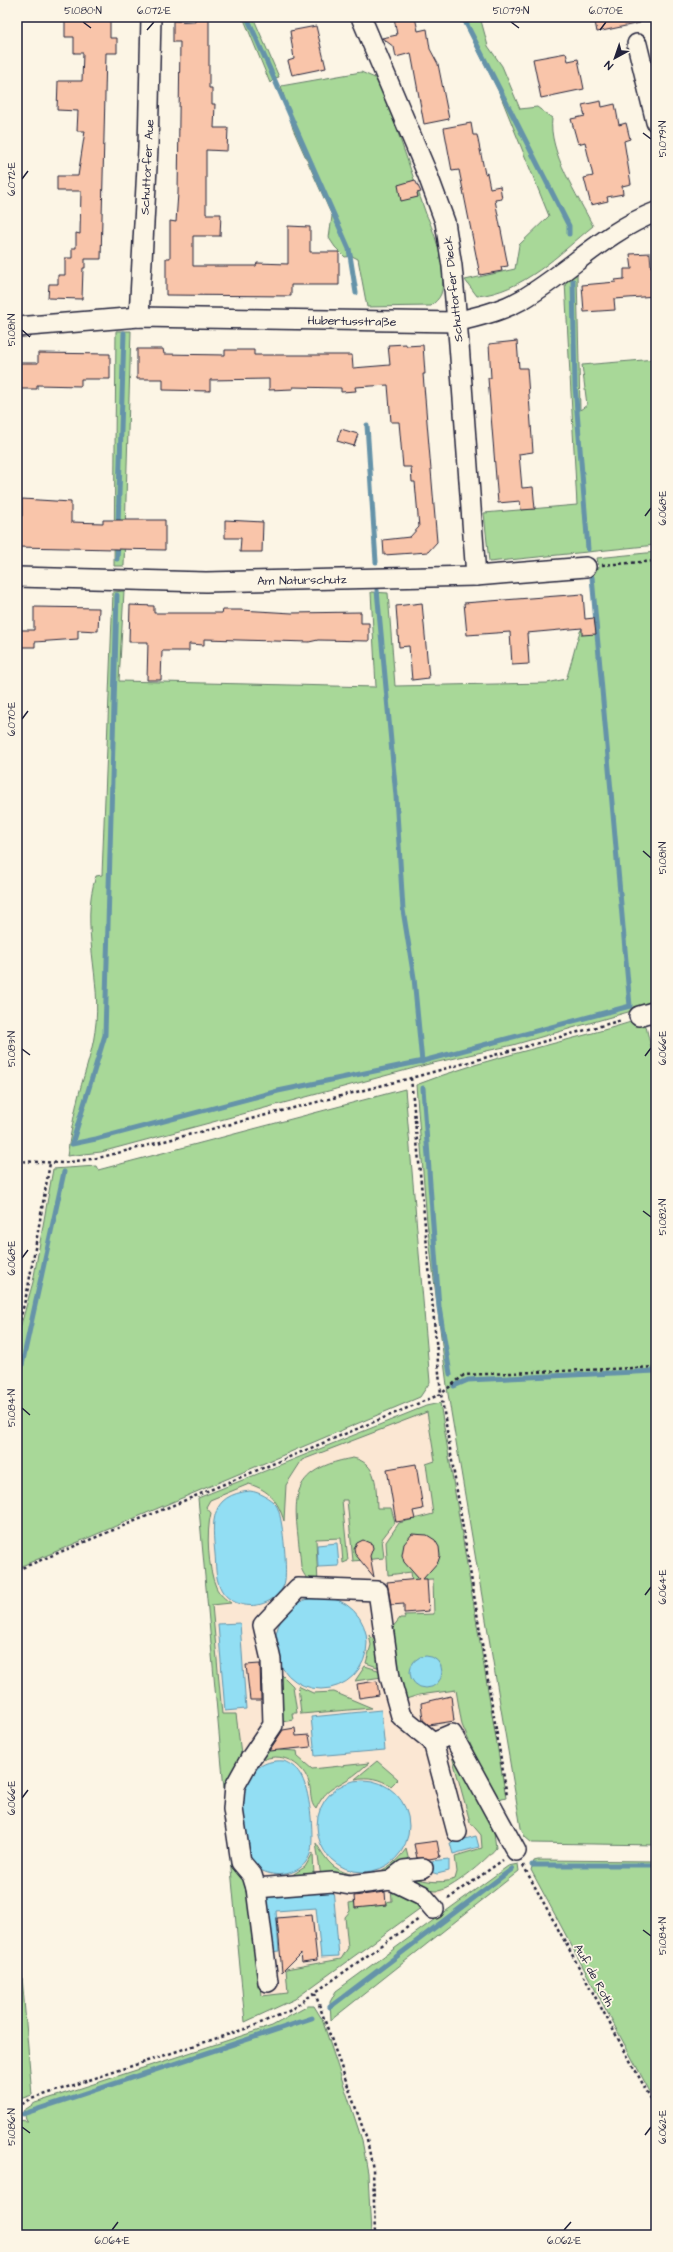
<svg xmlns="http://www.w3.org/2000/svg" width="673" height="2252" font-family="'Architects Daughter',sans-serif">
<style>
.built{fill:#fbe7d3}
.green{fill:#a8d898;stroke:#657d6a}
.water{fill:#92def3;stroke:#6593a9}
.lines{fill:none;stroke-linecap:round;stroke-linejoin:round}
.stream{stroke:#6593a9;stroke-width:5}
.building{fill:#f9c5aa;stroke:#22223b}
.minor-casing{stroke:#22223b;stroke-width:22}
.path{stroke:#22223b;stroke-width:2.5;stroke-dasharray:3 3;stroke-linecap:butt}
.minor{stroke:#fcf5e5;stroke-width:19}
.ticks{fill:none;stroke:#22223b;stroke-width:1.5}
.labels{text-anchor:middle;stroke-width:3.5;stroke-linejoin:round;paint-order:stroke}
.street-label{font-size:12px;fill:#22223b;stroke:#fcf5e5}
.neatline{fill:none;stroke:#22223b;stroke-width:1.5}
.ticks-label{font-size:10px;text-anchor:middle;fill:#22223b}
</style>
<rect width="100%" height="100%" fill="#fcf5e5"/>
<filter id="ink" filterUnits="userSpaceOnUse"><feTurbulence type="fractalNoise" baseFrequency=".025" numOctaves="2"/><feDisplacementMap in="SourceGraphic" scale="8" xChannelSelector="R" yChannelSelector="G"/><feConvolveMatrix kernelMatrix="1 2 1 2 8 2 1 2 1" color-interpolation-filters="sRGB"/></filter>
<g filter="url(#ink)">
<!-- built -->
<polygon class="built" points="426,1406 501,1800 482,1805 494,1832 496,1848 489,1857 429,1902 295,1999 245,2022 198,1498"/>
<!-- green -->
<g class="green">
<polygon points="243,17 253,17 279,77 275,78 270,83"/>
<path d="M461 17H480L488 46 502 66 520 109 537 107 552 118C548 152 578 196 593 226 559 254 523 292 477 296L465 280 515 269 519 245 549 216 499 92Z"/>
<path d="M361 72 375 78 386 98 426 214C435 232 448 274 441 294 439 299 435 302 431 306L367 307 358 259 352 256 345 257 335 247 329 238 332 216 293 129 281 86Z"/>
<polygon points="577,274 580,410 587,405 582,365 656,359 656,545 489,562 484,513 577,505 565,282"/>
<polygon points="116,331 131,331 124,566 114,566"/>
<path d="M656 552V1004L513 1045 429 1064 101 1152 67 1156C70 1138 73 1120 77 1102 82 1079 92 1055 95 1031 103 980 79 926 96 876L102 875 113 592 124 591 119 681 376 687 371 592 388 593 395 686 547 683 566 679C570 670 578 633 581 630 585 627 592 626 596 624L590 570 599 568 597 558Z"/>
<path d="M644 1018 656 1069V1845L532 1843 525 1837 521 1828 448 1394 427 1222 416 1085C490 1056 569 1042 644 1018Z"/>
<polygon points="405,1089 430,1382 420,1397 17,1568 17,1339 33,1282 53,1169 96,1166 98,1170"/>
<path d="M440 1403 506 1798 495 1801 462 1725 456 1690 419 1695 406 1699 401 1691 392 1628 400 1618H405L404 1615 434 1614 433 1579 412 1580 411 1572 388 1575 386 1542 399 1523 433 1514 426 1464 435 1461 427 1412 302 1460 286 1485 284 1521C278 1501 269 1490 249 1484L210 1500 206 1507 211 1513C206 1532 208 1569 216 1587 219 1594 225 1599 231 1603L212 1605 222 1714H236L242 1762 229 1789H224L198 1498 426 1406Z"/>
<path d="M353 1458C378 1463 376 1487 377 1508H391L395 1522 382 1539 384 1558 353 1561 347 1500H342L348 1561 343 1563 341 1538 316 1539 318 1584C308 1580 304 1577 301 1567 297 1508 279 1471 353 1458Z"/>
<polygon points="369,1635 378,1643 380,1668 366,1663 371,1645"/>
<polygon points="365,1666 381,1671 382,1677 355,1681"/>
<polygon points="277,1668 281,1674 293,1686 297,1713 292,1713 293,1720 282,1722"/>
<polygon points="298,1686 313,1693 334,1692 372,1708 301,1714"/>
<path d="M277 1730 280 1750 297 1751 298 1757 312 1769 369 1763C362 1768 356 1775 348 1779 332 1789 325 1790 316 1809 309 1802 312 1793 309 1783 304 1765 284 1752 265 1759 260 1761 256 1765 252 1767Z"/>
<path d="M449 1745 494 1832 496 1848C487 1859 450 1892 436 1891 425 1891 413 1881 404 1876 422 1880 438 1885 455 1879L457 1872 455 1856 482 1848 481 1835 470 1822Z"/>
<path d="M377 1761 398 1779 391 1786C380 1779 368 1776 355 1779Z"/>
<path d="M316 1843C321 1851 326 1860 333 1866 360 1885 389 1873 406 1849L409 1861 373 1878 321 1877Z"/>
<polygon points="313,1853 314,1876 289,1877 305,1867"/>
<polygon points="230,1858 243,1868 252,1897 262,1996 288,1993 286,1969 341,1959 348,1948 345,1917 350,1911 349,1903 355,1902 358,1905 392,1901 391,1887 397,1887 422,1907 295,1999 245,2022"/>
<polygon points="538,1860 656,1861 656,2103 531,1870 534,1861"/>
<polygon points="518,1864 519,1871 331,2020 330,2002 336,1991 508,1866"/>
<polygon points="17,1917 32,2095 17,2100"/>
<polygon points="308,2006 314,2006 322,2019 362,2140 368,2173 371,2235 17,2235 17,2120 27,2121 23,2111 35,2103 272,2026"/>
</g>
<!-- water -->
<g class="water">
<path d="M250 1491C259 1492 270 1498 276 1505 283 1514 287 1568 285 1580 284 1590 275 1598 267 1602 250 1610 227 1604 220 1587 215 1577 216 1564 215 1554 212 1522 209 1495 250 1491Z"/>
<polygon points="337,1543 339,1566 318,1567 317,1545"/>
<circle cx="321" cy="1643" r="46"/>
<polygon points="240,1623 246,1709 225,1711 218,1624"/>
<circle cx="426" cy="1672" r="16"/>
<polygon points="381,1710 385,1750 315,1756 311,1717"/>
<path d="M284 1761C290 1764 296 1767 300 1774 310 1788 314 1834 311 1851 309 1859 304 1866 297 1870 280 1879 256 1875 248 1855 245 1849 245 1838 245 1831 243 1821 238 1805 241 1795 246 1774 261 1759 284 1761Z"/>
<circle cx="363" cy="1826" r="46"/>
<polygon points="476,1836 479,1847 453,1854 450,1843"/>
<polygon points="449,1859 449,1871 437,1874 431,1872 430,1861"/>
<polygon points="333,1888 339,1956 321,1957 316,1908 276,1911 279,1951 270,1952 264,1894"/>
</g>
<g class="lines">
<!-- stream -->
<g class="stream">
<polyline points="247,17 349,249 356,293"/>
<polyline points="463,17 569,226 569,234"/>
<polyline points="573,281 575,386 588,549"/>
<polyline points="367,425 376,562"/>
<polyline points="118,526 124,333"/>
<polyline points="117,559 118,544"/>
<polyline points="377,590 396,796 403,910 414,978 422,1062"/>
<polyline points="117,595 105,1035 72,1144 96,1139 278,1091 423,1061 630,1006 592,577"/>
<polyline points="423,1088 439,1307 450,1374"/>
<polyline points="454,1386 468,1380 656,1371"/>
<polyline points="17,1388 64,1172"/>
<polyline points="532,1865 656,1865"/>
<polyline points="330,2007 512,1869"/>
<polyline points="17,2053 19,2078 17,2085"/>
<polyline points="23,2114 312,2018"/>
</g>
</g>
<!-- building -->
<g class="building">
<polygon points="65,17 110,17 110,38 117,38 117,53 106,53 101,259 85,259 85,268 83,268 82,299 48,298 49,284 58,284 58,275 65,275 65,258 72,258 72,248 76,248 76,233 80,234 81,191 57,191 57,176 78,176 85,131 77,131 78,111 57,110 58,81 82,81 83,53 74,53 74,37 65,37"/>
<polygon points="195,17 209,17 209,88 212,88 212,104 215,104 214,128 228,128 227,151 206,150 206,214 221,214 220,236 193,236 193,266 256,266 257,263 288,264 288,226 310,227 310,252 339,252 339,285 291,285 291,296 166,295 166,258 170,258 170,221 176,222 178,193 180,42 173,42 173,21 195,22"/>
<polygon points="394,17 415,17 418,31 427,29 430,49 438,64 449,119 424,124 411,53 396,57 394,47 382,38 397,35"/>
<polygon points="594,17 639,17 640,23 597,32"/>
<polygon points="316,26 326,68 292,75 288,61 294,59 290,31"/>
<polygon points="566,53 568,61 578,59 584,89 541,98 533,59"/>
<polygon points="601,101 602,107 615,104 619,125 626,123 630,139 624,141 631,184 622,186 623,194 607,197 608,201 591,205 584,178 593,176 585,142 578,144 571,119 585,116 582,105"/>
<polygon points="471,123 473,135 477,135 485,174 487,173 490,188 500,186 502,199 495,200 508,266 501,267 502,271 480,275 459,170 452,171 444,128"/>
<polygon points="415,180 421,192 417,193 418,197 401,201 398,185"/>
<polygon points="650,253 651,267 656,266 656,296 614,299 615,310 584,312 582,285 616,282 615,280 624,279 624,269 632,269 630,254"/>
<polygon points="517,341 519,368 527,368 533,452 519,454 522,488 533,487 535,509 521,510 520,501 498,503 488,378 491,378 489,344"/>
<polygon points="406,344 406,346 423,345 425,374 423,374 437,542 428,552 384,555 383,540 410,537 419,527 415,482 412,482 411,467 403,467 399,422 391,422 388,385 355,387 356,391 341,392 341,388 293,387 293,389 269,390 269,379 210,380 210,391 163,390 163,379 137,379 137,349 163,349 164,354 225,355 225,350 254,350 254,355 352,355 353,368 390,365 388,345"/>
<polygon points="38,353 110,354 110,379 81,379 81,386 37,385 37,389 17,389 17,363 38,363"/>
<polygon points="341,429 358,434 354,446 337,441"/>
<polygon points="22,499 71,502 71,522 103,523 103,520 165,520 165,550 17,547 17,516 22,516"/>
<polygon points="225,520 263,522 262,552 240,552 241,538 225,538"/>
<polygon points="583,594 585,619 594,618 596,634 582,635 582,628 527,633 529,664 512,665 510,632 467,635 464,603"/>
<polygon points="422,603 429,678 412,680 409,646 399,647 396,606"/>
<polygon points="130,605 154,606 154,613 222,613 223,610 240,610 292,613 361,612 361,623 369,623 369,641 318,640 309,642 204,639 204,645 189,644 189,651 162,651 161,680 147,680 148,642 129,642"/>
<polygon points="34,607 99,608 98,631 78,630 78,639 35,642 35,647 17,647 17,630 34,630"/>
<polygon points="416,1464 423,1509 413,1511 415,1519 396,1522 387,1469"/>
<polygon points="412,1534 427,1535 435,1540 439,1547 440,1556 438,1562 423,1579 427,1579 429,1611 404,1613 404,1604 391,1605 387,1582 419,1579 404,1562 402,1555 404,1544"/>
<polygon points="363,1540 372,1544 373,1548 370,1556 374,1577 355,1554 354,1548 357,1543"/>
<polygon points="260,1664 261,1700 250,1700 246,1665"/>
<polygon points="377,1681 379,1695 359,1698 357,1684"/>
<polygon points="451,1696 454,1721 429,1725 423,1720 421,1703"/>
<polygon points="295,1728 296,1736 309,1735 311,1747 269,1751 283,1730"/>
<polygon points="437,1841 440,1857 429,1859 417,1858 414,1844"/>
<polygon points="385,1892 386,1905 355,1908 354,1896"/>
<polygon points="312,1915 317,1960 302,1962 301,1953 282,1972 277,1918"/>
</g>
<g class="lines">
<defs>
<g id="minor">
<polyline points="361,17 427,173 445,222 452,266 459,344 476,576"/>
<polyline points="637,44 656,122"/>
<polyline points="139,317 148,148 151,17"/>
<path d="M17 327 139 317 456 322C479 316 502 311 523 299 569 272 606 231 656 212"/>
<polyline points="17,577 206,582 476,576 586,567"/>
<polyline points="639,1016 656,1011"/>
<polyline points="433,1742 452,1734 516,1851"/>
<polyline points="391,1880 404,1870 423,1868"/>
<polyline points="256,1888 252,1875 241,1862 233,1809 235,1786 250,1759 273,1725 271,1660 263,1625 298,1588 378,1591 390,1677 401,1716 433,1742 457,1832"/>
<polyline points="268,1982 256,1888 333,1882 350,1885 391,1880 422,1895 434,1909"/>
</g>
</defs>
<!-- minor casing -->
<use href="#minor" class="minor-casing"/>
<!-- path -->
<g class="path">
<polyline points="602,565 656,561"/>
<polyline points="411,1078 441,1394 507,1796"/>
<polyline points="17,1161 63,1163 98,1158 411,1078 622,1020"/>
<polyline points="17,1332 28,1288 50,1163"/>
<polyline points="17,1570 441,1394 464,1375 656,1367"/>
<polyline points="523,1865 656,2108"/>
<polyline points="448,1899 503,1860"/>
<polyline points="315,1993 367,2140 373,2169 375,2235"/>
<polyline points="17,2108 28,2100 251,2027 289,2011 419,1919"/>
</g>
<!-- minor -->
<use href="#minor" class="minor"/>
</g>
</g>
<!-- ticks -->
<path class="ticks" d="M83 22 91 28M511 22 519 28M147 30 154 22M600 30 606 22M643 133 651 139M22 179 28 171M22 330 30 337M645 516 651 508M22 719 28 711M643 851 651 858M22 1049 30 1055M645 1056 651 1048M643 1211 651 1217M22 1258 28 1250M22 1408 30 1415M645 1595 651 1587M22 1798 28 1790M643 1930 651 1936M22 2127 30 2133M645 2135 651 2127M112 2230 118 2222M564 2230 571 2222"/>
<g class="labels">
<!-- street labels -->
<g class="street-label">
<text transform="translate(147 167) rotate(-87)" y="4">Schuttorfer Aue</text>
<text transform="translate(453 289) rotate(-96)" y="4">Schuttorfer Dieck</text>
<text transform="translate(352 321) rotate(1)" y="4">Hubertusstraße</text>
<text transform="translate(302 580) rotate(-1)" y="4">Am Naturschutz</text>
<text transform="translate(594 1975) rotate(61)" y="4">Auf de Roth</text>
</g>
</g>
<!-- margin -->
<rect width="673" height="2252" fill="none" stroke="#fcf5e5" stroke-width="44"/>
<!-- north arrow -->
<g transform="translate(615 58) rotate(220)" stroke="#fcf5e5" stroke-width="3" paint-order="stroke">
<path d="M0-3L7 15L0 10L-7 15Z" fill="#22223b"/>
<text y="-6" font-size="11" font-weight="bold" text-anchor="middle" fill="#22223b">N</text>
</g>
<rect x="22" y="22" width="629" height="2208" class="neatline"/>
<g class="ticks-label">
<text x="83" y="14">51.080°N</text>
<text x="154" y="14">6.072°E</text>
<text x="511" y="14">51.079°N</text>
<text x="606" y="14">6.070°E</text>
<text transform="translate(662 139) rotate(-90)" y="4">51.079°N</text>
<text transform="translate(11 179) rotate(-90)" y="4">6.072°E</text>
<text transform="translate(11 330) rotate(-90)" y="4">51.081°N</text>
<text transform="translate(662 508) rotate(-90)" y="4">6.068°E</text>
<text transform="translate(11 719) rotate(-90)" y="4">6.070°E</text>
<text transform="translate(662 858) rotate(-90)" y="4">51.081°N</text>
<text transform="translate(662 1048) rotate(-90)" y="4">6.066°E</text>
<text transform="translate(11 1049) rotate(-90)" y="4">51.083°N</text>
<text transform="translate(662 1217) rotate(-90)" y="4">51.082°N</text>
<text transform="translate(11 1258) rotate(-90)" y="4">6.068°E</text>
<text transform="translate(11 1408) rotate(-90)" y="4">51.084°N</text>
<text transform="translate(662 1587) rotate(-90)" y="4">6.064°E</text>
<text transform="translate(11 1798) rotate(-90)" y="4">6.066°E</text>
<text transform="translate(662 1936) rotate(-90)" y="4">51.084°N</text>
<text transform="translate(11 2127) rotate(-90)" y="4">51.086°N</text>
<text transform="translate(662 2127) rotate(-90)" y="4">6.062°E</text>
<text x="112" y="2244">6.064°E</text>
<text x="564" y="2244">6.062°E</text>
</g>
</svg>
